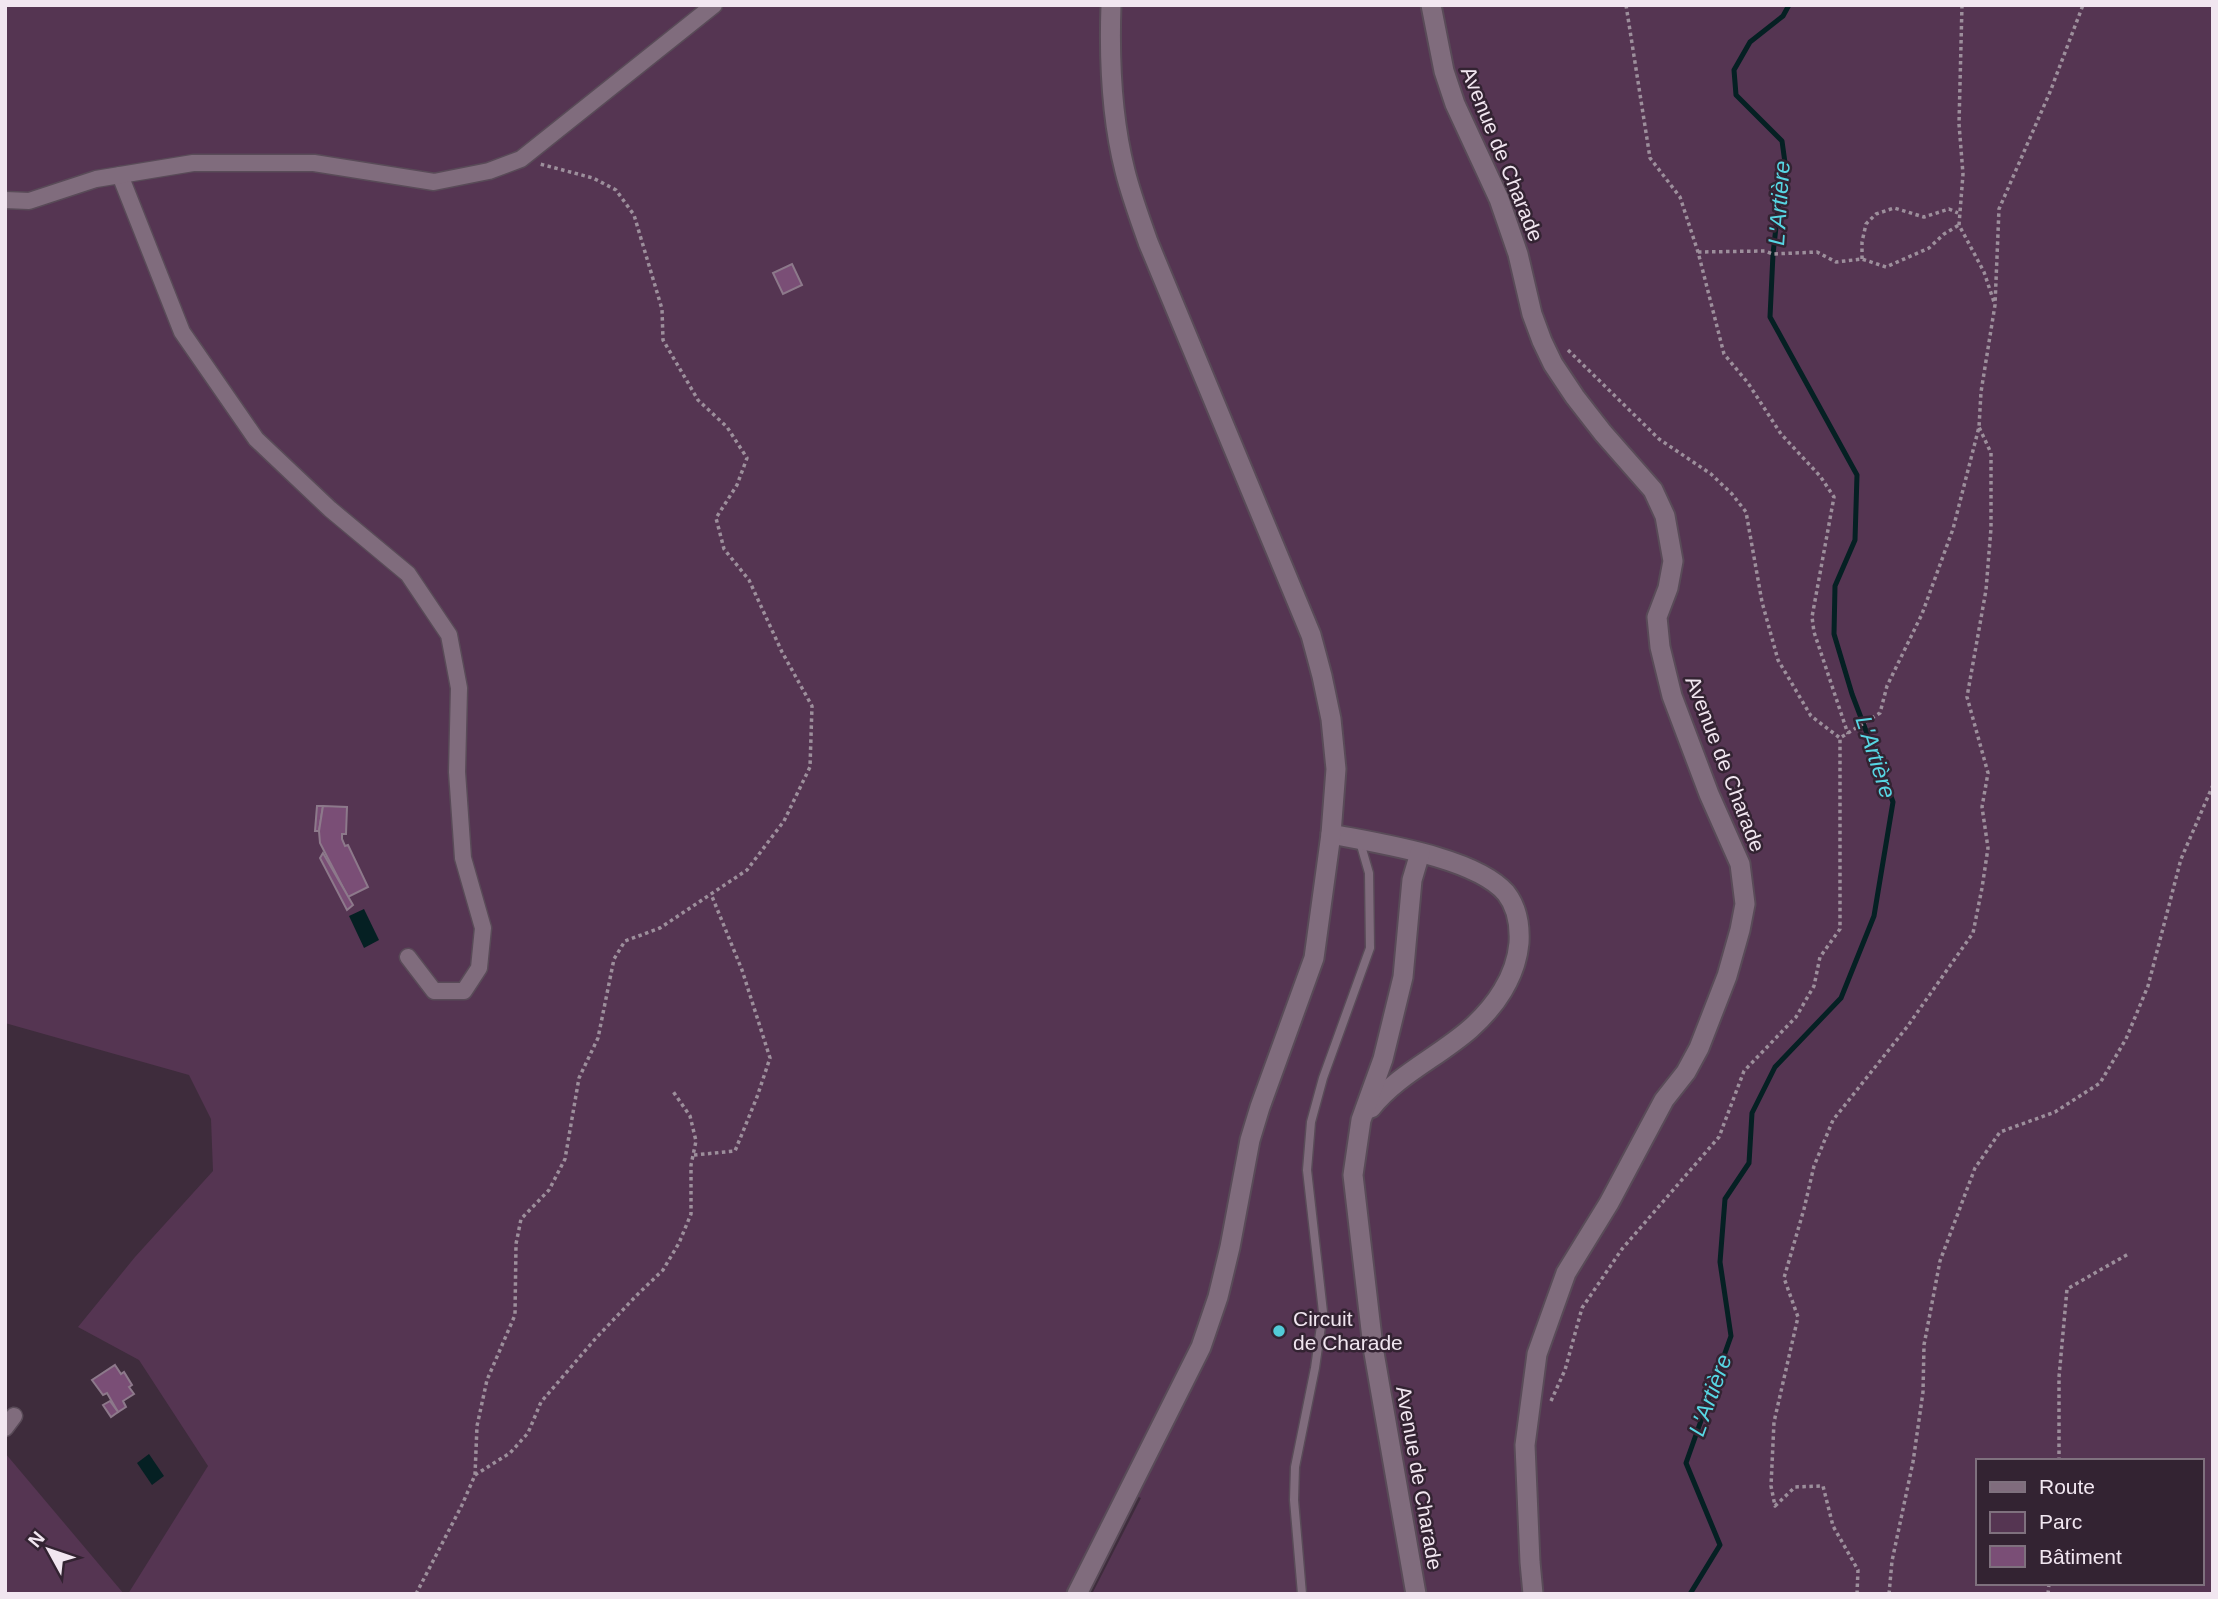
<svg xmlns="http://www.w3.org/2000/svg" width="2218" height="1599" font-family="Helvetica,sans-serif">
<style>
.green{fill:#553552;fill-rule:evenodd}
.water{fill:#052023}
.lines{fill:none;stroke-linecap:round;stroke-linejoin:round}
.stream{stroke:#052023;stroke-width:5}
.building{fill:#7a4e76;stroke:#8d798b;stroke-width:2}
.service-casing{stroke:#594b58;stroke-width:11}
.minor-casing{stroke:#594b58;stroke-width:19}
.tertiary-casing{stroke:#594b58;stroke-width:23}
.path{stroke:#9d8f9c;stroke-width:3.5;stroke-dasharray:3.5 3.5;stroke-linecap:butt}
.service{stroke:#806c7d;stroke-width:8}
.minor{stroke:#806c7d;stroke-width:16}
.tertiary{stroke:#806c7d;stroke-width:19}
.poi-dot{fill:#52cbd8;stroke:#332332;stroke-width:2.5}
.labels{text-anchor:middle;stroke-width:5;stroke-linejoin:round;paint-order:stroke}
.street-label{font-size:21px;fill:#f1e6f0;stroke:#332332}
.poi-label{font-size:21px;fill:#f1e6f0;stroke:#332332;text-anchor:start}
.water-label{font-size:23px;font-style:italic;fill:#57d6e3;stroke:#332332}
</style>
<rect width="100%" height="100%" fill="#3e2c3c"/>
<!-- green -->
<g class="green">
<path d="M5 5H2213V1594H1092L1141 1498 1136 1496 1205 1335 1077 1594H128L208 1466 139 1360 78 1327 135 1257 213 1171 211 1119 189 1075 5 1023ZM1978 1461H2202V1583H1978Z"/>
<polygon points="5,1453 124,1594 5,1594"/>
</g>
<!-- water -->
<g class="water">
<polygon points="364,909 379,940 364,948 349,916"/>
<polygon points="149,1454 164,1476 152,1485 137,1463"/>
</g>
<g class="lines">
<!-- stream -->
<polyline class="stream" points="1690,1594 1720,1545 1686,1463 1731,1336 1720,1262 1725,1199 1749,1163 1752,1113 1775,1067 1841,998 1874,916 1893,802 1852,694 1834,634 1835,586 1855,540 1857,475 1770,317 1773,254 1780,191 1786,170 1782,141 1736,95 1734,70 1750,42 1783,16 1789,5"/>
</g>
<!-- building -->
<g class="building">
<polygon points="792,264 802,285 783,294 773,273"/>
<polygon points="317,806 323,806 319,831 315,831"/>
<polygon points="323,806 347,807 346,834 342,834 342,839 345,846 348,845 368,887 348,897 320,843 319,831"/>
<polygon points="323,853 353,905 347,910 320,858"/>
<polygon points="115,1365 121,1374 124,1372 132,1385 129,1387 134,1394 123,1401 126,1407 118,1412 107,1393 103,1395 92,1380"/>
<polygon points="110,1401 118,1412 111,1417 103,1405"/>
</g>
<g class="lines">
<defs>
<polyline id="service" points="1302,1594 1294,1500 1295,1467 1315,1368 1323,1312 1307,1170 1311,1122 1323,1078 1370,948 1369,873 1360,842"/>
<g id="minor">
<polyline points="120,175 182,332 256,439 330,509 408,574 449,635 459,688 457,772 463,858 483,928 479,968 464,991 434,991 408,957"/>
<polyline points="5,200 29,201 96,179 193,163 314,163 434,182 489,171 521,159 714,5"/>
<polyline points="5,1428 14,1416"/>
</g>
<g id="tertiary">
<polyline points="1431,5 1444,71 1455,104 1499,199 1518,254 1532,314 1542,341 1553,364 1575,397 1603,433 1653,490 1665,516 1673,561 1668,588 1657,617 1660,647 1672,696 1709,794 1740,864 1745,904 1740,930 1727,976 1699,1048 1686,1072 1664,1100 1609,1203 1566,1273 1537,1354 1525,1445 1530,1562 1533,1594"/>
<path d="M1331 834C1376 843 1475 857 1506 893 1517 907 1520 926 1519 943 1516 977 1495 1007 1470 1029 1438 1057 1397 1075 1371 1108"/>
<path d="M1077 1594 1201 1347 1218 1297 1230 1247 1250 1140 1260 1107 1314 958 1331 834 1336 769 1331 719 1322 676 1311 635 1148 242C1140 219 1131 195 1125 171 1111 116 1109 61 1111 5"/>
<polyline points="1416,1594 1373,1347 1353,1175 1361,1120 1383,1059 1403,977 1412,880 1420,853"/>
</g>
</defs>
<!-- service casing -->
<use href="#service" class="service-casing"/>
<!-- minor casing -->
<use href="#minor" class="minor-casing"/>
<!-- tertiary casing -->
<use href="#tertiary" class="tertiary-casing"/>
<!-- path -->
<g class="path">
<polyline points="1626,5 1650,158 1680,197 1698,252 1724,354 1748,383 1781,434 1820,476 1834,497 1812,617 1814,632 1848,734"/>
<polyline points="1962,5 1959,124 1963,174 1959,225 1984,272 1994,302"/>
<polyline points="1698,252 1765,251 1773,254 1817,252 1836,262 1862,259 1886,267 1929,248 1944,234 1959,225"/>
<polyline points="1862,259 1862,242 1866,224 1876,214 1894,208 1924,217 1949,209 1958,213"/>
<polyline points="1568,350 1659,439 1711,474 1732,494 1746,512 1762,602 1778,660 1811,716 1840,738 1880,713 1887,686 1922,614 1953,529 1979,427 1981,392 1995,305 1999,209 2050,92 2083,5"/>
<polyline points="694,1155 735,1151 757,1097 770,1058 742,970 711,894"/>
<polyline points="1551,1401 1565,1370 1582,1308 1622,1249 1719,1137 1744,1071 1796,1017 1814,986 1820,957 1840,929 1840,738"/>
<polyline points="2059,1461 2059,1377 2067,1289 2130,1253"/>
<polyline points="475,1475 510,1453 528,1433 541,1402 596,1338 637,1295 663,1270 679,1243 691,1214 691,1165 696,1141 690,1116 672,1090"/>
<polyline points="416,1594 462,1505 475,1475 477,1426 487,1380 515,1315 516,1244 521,1219 549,1190 565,1159 579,1078 598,1038 614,959 625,941 660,928 747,870 784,821 810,767 812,706 782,652 749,580 724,549 716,518 737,485 747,458 727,427 698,400 663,340 662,309 634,215 616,190 593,178 540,164"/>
<polyline points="1857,1594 1858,1570 1833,1526 1823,1486 1795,1487 1775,1506 1771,1486 1774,1422 1798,1317 1784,1278 1804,1209 1814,1166 1833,1120 1907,1027 1973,933 1982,888 1988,848 1982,807 1988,773 1967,697 1986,590 1991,528 1991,453 1979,427"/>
<polyline points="1889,1594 1892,1561 1913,1462 1923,1392 1924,1345 1940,1261 1975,1168 2000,1132 2055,1112 2100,1083 2126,1039 2148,986 2181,859 2213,785"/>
<polyline points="2048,1594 2049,1583"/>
</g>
<!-- service -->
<use href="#service" class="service"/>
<!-- minor -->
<use href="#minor" class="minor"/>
<!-- tertiary -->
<use href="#tertiary" class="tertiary"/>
</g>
<!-- markers -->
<circle class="poi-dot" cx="1279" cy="1331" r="7"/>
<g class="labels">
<!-- street labels -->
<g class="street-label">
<text transform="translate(1502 154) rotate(68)" y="7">Avenue de Charade</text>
<text transform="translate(1725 764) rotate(69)" y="7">Avenue de Charade</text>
<text transform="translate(1419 1478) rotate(80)" y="7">Avenue de Charade</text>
</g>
<!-- poi labels -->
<g class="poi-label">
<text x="1293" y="1326">Circuit<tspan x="1293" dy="24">de Charade</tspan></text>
</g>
<!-- water labels -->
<g class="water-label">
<text transform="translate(1779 203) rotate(-86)" y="8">L'Artière</text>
<text transform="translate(1876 757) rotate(72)" y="8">L'Artière</text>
<text transform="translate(1710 1395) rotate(-70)" y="8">L'Artière</text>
</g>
</g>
<!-- border -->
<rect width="2218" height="1599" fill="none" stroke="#f1e6f0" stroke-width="14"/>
<!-- legend -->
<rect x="1976" y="1459" width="228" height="126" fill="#332332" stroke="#7f717e" stroke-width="2"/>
<rect x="1990" y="1482" width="35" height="10" fill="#806c7d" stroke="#7f717e" stroke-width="2"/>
<text x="2039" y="1494" font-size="21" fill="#f1e6f0">Route</text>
<rect x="1990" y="1512" width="35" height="21" fill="#553552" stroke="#7f717e" stroke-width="2"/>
<text x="2039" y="1529" font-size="21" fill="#f1e6f0">Parc</text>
<rect x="1990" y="1546" width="35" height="21" fill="#7a4e76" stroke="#7f717e" stroke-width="2"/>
<text x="2039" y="1564" font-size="21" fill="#f1e6f0">Bâtiment</text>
<!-- north arrow -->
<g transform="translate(49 1550) rotate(310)" stroke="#332332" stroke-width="5" paint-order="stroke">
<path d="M0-5L12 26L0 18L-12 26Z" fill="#f1e6f0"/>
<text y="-10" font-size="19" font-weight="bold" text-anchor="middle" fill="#f1e6f0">N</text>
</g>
</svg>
